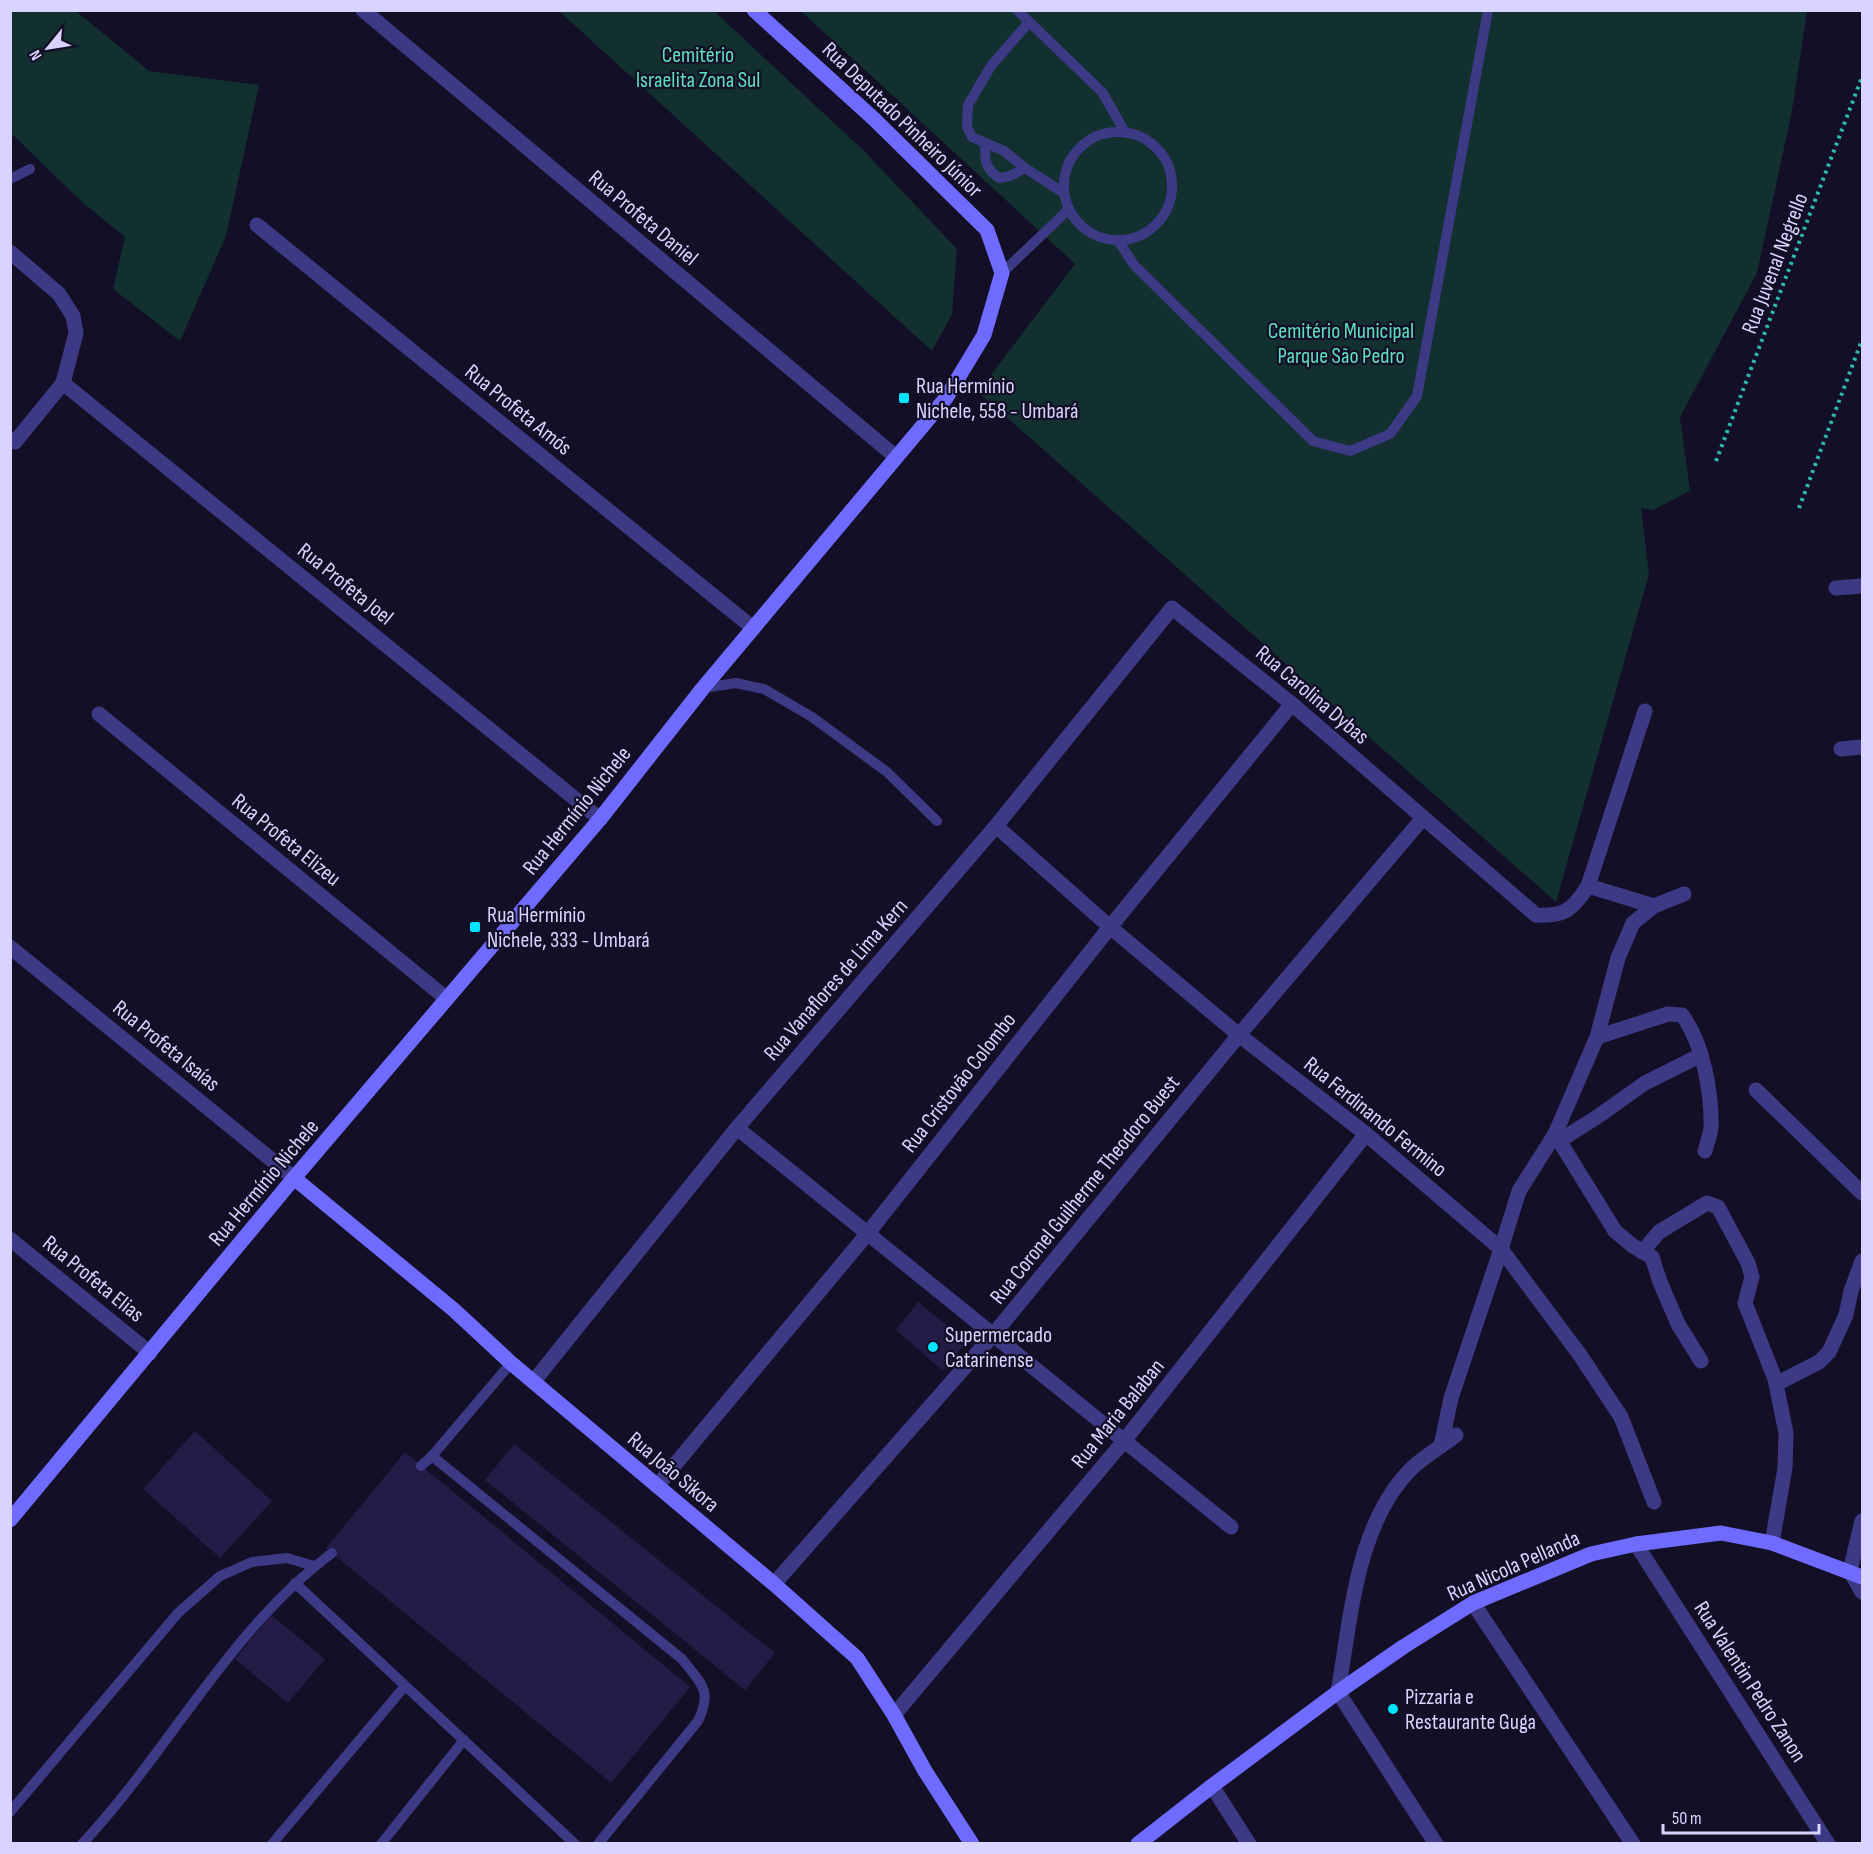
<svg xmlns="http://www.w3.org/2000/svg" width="1873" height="1854" font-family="'Sofia Sans Condensed',sans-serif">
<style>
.green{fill:#12302f}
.building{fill:#241b47}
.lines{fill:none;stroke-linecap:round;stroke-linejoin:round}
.path{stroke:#2fb8b0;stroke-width:4;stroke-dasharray:3 4.5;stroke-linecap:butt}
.lane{stroke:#3d3a85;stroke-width:10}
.street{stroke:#3d3a85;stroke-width:15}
.secondary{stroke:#6f6bff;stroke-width:15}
.poi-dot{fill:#00e5ff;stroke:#130f26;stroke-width:2}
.labels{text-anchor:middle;stroke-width:4.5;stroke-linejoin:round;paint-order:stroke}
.park-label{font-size:22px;fill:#5fe0c0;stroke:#130f26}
.street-label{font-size:22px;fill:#d9d4ff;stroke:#130f26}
.poi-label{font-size:22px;fill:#d9d4ff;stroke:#130f26;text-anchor:start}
</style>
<rect width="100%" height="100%" fill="#130f26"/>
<!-- green -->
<g class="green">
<polygon points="11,10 76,11 149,71 259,85 226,236 180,341 113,289 125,237 82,202 12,134 11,135"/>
<polygon points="559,11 714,11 863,150 957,249 952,314 932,351"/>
<polygon points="801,11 1807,11 1792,111 1757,273 1680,417 1690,491 1653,510 1641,508 1649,574 1556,902 978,392 1075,264"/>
</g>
<!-- building -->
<g class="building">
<polygon points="918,1302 967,1341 943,1371 896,1330"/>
<polygon points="195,1431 272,1501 220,1558 143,1489"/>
<polygon points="514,1444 775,1653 745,1690 485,1480"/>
<polygon points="405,1452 690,1687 611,1783 326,1548"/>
<polygon points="271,1615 325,1659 288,1703 235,1659"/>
</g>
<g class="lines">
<!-- path -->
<g class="path">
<polyline points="1716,461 1862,77"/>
<polyline points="1799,508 1862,340"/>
</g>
<!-- lane -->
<g class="lane">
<polyline points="1017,10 1102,92 1125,132"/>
<polyline points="1029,22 991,66 968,105 967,127 972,137 1004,151 1025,168 1064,193"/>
<circle cx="1118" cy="186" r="54"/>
<path d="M985 143C985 160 984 167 999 178L1010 176 1025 168"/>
<polyline points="10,179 30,169"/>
<polyline points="1118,240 1134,265 1313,441 1350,451 1390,434 1417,396 1488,10"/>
<polyline points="1002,273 1069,209"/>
<polyline points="703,688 736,683 764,689 812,717 887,772 937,821"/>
<path d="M432 1456 682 1659C701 1684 713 1690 698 1721L598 1844"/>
<polyline points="421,1466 432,1456 511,1363"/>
<polyline points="295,1583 575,1844"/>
<polyline points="10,1812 178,1613 220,1576 252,1562 287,1558 314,1566"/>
<path d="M82 1844C170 1750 228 1631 332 1553"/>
<polyline points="272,1844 405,1686"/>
<polyline points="381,1844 464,1740"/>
</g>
<!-- street -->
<g class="street">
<polyline points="363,10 896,457"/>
<polyline points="257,225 753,628"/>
<polyline points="10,252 59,294 73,316 76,333 63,383 15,442 10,439"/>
<polyline points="63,383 600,819"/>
<polyline points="1836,588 1862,586"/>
<polyline points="99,714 447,999"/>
<polyline points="1841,749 1862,747"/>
<polyline points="996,826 1110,927 1239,1035 1366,1134 1501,1249 1580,1355 1621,1417 1654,1502"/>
<polyline points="1588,886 1645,711"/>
<polyline points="10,947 294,1178"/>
<path d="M1597 1037 1668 1014 1682 1015C1703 1043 1712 1093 1711 1128 1710 1136 1707 1143 1705 1151"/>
<polyline points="1756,1090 1862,1193"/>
<polyline points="737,1128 1231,1527"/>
<polyline points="1555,1134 1615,1231 1633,1246 1652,1257 1660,1282 1678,1324 1701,1361"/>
<polyline points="1559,1141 1597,1117 1645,1083 1701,1055"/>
<polyline points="10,1239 150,1353"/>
<polyline points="1642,1252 1659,1232 1707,1203 1718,1207 1748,1263 1752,1277 1745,1303 1775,1379 1786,1433 1785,1468 1772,1543"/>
<path d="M534 1381 737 1128 996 826 1172 608 1292 704 1536 915C1565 917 1573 909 1588 886L1654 906"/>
<polyline points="1776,1384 1819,1362 1829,1352 1846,1315 1851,1291 1862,1261"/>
<polyline points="1441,1446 1451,1398 1501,1249 1519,1191 1555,1134 1597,1037 1618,958 1633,923 1654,906 1684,894"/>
<polyline points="657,1486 868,1233 1110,927 1292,704"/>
<polyline points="1862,1521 1850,1571 1862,1592"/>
<polyline points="1636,1544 1828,1844"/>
<polyline points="774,1584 993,1335 1239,1035 1423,818"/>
<polyline points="1473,1603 1633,1844"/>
<polyline points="894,1715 1124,1441 1366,1134"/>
<polyline points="1212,1786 1249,1844"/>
<path d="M1436 1844 1338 1692C1351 1618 1356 1523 1412 1468 1425 1456 1442 1446 1456 1435"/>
</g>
<!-- secondary -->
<g class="secondary">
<polyline points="294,1178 454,1310 511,1363 774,1584 857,1658 894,1715 925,1771 972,1844"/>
<polyline points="10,1520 294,1178 600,819 703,688 946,398 984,335 1002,273 987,230 874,119 754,10"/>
<polyline points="1138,1844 1212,1786 1338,1692 1403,1647 1473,1603 1591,1554 1636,1544 1721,1533 1772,1543 1862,1577"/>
</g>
</g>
<!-- markers -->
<g class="poi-dot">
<rect x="898" y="392" width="12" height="12" rx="3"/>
<rect x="469" y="921" width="12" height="12" rx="3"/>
<circle cx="933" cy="1347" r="6"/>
<circle cx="1393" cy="1709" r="6"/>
</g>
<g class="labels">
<!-- park labels -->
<g class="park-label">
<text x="698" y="62">Cemitério<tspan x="698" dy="25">Israelita Zona Sul</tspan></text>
<text x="1341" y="338">Cemitério Municipal<tspan x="1341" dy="25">Parque São Pedro</tspan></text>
</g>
<!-- street labels -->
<g class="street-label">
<text transform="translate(903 119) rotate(44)" y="8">Rua Deputado Pinheiro Júnior</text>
<text transform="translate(644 217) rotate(40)" y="8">Rua Profeta Daniel</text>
<text transform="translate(1774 263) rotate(-69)" y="8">Rua Juvenal Negrello</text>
<text transform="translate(519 409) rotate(39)" y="8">Rua Profeta Amós</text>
<text transform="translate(346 583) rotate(39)" y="8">Rua Profeta Joel</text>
<text transform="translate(1313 694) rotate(40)" y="8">Rua Carolina Dybas</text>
<text transform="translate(576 810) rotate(-51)" y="8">Rua Hermínio Nichele</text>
<text transform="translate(287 839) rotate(39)" y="8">Rua Profeta Elizeu</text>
<text transform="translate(835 979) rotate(-49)" y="8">Rua Vanaflores de Lima Kern</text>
<text transform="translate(167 1045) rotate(39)" y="8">Rua Profeta Isaías</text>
<text transform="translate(958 1082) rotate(-52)" y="8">Rua Cristovão Colombo</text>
<text transform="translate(1376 1116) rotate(39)" y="8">Rua Ferdinando Fermino</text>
<text transform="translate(263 1182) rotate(-50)" y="8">Rua Hermínio Nichele</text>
<text transform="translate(1084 1189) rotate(-51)" y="8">Rua Coronel Guilherme Theodoro Buest</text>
<text transform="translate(94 1278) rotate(39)" y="8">Rua Profeta Elias</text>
<text transform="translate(1117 1413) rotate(-51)" y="8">Rua Maria Balaban</text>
<text transform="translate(674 1471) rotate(40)" y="8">Rua João Sikora</text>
<text transform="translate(1513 1565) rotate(-24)" y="8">Rua Nicola Pellanda</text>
<text transform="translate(1751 1681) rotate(57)" y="8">Rua Valentin Pedro Zanon</text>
</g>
<!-- poi labels -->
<g class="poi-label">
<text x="916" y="393">Rua Hermínio<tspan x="916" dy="25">Nichele, 558 - Umbará</tspan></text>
<text x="487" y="922">Rua Hermínio<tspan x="487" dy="25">Nichele, 333 - Umbará</tspan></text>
<text x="945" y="1342">Supermercado<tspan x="945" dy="25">Catarinense</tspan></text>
<text x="1405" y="1704">Pizzaria e<tspan x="1405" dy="25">Restaurante Guga</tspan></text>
</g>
</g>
<!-- border -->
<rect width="1873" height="1854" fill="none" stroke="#d9d4ff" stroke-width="24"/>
<!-- north arrow -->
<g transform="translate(48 48) rotate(240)" stroke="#130f26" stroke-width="4.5" paint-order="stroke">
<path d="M0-4.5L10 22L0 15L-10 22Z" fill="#d9d4ff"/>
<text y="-9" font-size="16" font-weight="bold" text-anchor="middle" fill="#d9d4ff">N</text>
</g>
<!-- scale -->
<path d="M1663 1824v9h156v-9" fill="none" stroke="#d9d4ff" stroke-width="3"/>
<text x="1672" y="1824" font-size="18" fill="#d9d4ff" stroke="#130f26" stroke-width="4.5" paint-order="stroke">50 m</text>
</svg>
